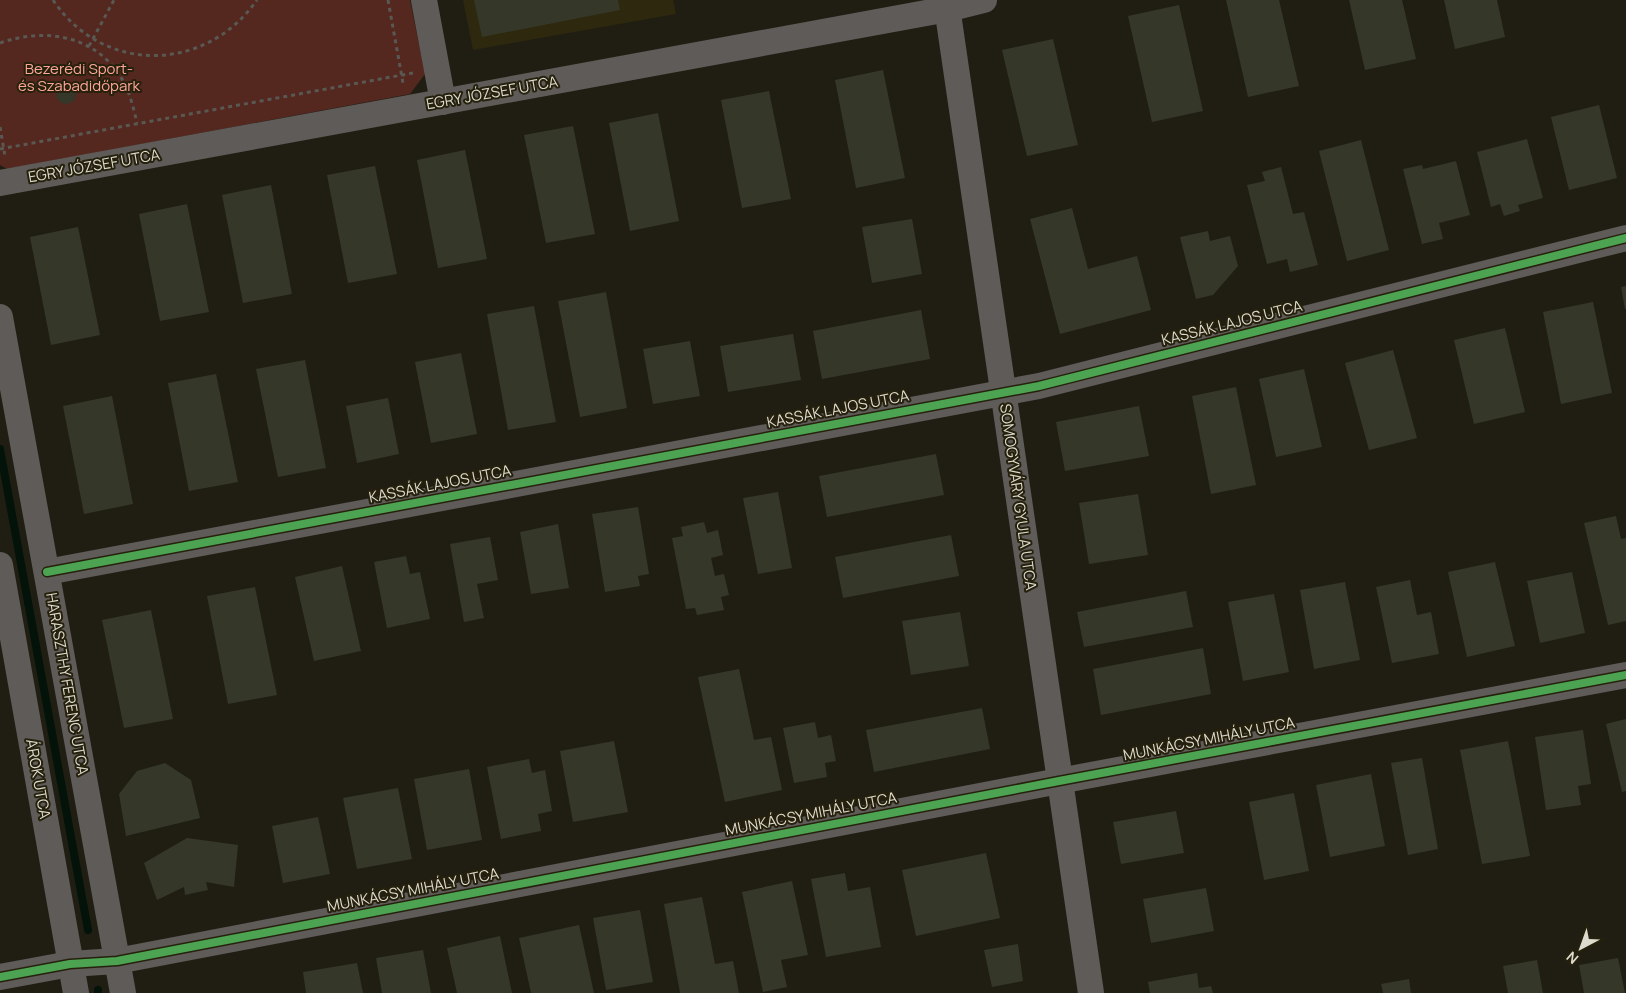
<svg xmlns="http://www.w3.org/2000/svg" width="1626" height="993" font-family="Manrope,sans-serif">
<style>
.built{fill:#2d280e}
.green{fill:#54271f}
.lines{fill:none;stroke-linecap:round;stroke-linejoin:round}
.stream{stroke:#031309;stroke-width:8}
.building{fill:#353728}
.path{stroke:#5a5853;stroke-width:3;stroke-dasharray:4 4;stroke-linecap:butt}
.minor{stroke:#5e5b58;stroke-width:26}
.cycleway-casing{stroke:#26210d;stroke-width:11}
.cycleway{stroke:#4ca352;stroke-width:8}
.labels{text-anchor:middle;stroke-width:4;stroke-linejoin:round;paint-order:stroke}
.park-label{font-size:15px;fill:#ffa597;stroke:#26210d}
.street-label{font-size:15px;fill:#dddbce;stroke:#26210d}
</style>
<rect width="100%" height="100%" fill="#201e13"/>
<!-- built -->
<polygon class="built" points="463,0 673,0 676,14 473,50"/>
<!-- green -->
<polygon class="green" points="0,0 410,0 425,74 410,94 7,169 0,165"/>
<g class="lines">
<!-- stream -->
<g class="stream">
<polyline points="0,449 88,930"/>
<polyline points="98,990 98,993"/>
</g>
</g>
<!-- building -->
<g class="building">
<polygon points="474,0 618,0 620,10 482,37"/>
<polygon points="1226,0 1279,0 1299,86 1248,97"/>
<polygon points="1349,0 1402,0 1416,59 1365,70"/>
<polygon points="1444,0 1497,0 1505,37 1455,49"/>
<polygon points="1179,5 1203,111 1152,122 1128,16"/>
<polygon points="1053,39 1078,145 1027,156 1002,50"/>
<polygon points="883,70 905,178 856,188 835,80"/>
<circle cx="66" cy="94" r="10"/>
<polygon points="769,91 791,199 742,208 721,100"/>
<polygon points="1599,105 1617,178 1569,190 1551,117"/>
<polygon points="658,113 679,221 630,231 609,123"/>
<polygon points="573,126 595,234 546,243 524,135"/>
<polygon points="1527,139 1543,198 1518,205 1520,211 1504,216 1500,204 1491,207 1477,152"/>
<polygon points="1361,140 1389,250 1347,261 1319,151"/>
<polygon points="465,150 487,259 438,268 417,160"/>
<polygon points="1456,161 1470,215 1439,223 1443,239 1422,244 1403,169 1422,165 1423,169"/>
<polygon points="375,166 397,274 348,283 327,175"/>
<polygon points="1281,167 1293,214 1304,212 1318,265 1290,272 1287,259 1267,264 1247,185 1265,181 1262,172"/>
<polygon points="271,185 292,294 243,303 222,195"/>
<polygon points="187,204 209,312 160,321 139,214"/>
<polygon points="1072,208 1088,269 1137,256 1151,310 1060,334 1030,219"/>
<polygon points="912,219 922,274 872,283 862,227"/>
<polygon points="78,227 100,335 51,345 30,237"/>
<polygon points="1208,231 1210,241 1230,236 1238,266 1213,295 1196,299 1180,237"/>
<polygon points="1626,286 1626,309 1625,309 1621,287"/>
<polygon points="606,292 627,408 580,417 558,301"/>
<polygon points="1593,302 1612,393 1561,404 1543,312"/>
<polygon points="534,306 556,422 508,430 487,314"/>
<polygon points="921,310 930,359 822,379 813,331"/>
<polygon points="1505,328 1525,412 1474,424 1454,340"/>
<polygon points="793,334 801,380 728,392 720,346"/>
<polygon points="690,341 700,396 653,404 643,349"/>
<polygon points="1393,350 1417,438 1369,450 1345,363"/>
<polygon points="461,353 477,434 431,443 415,362"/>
<polygon points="305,360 326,468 278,477 256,369"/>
<polygon points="1304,369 1322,447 1276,457 1259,379"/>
<polygon points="216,374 238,482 189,491 168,383"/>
<polygon points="1236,387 1256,485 1211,494 1192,396"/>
<polygon points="112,396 133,504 84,514 63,406"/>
<polygon points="388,398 399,454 357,463 346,406"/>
<polygon points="1139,406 1149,456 1065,471 1056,422"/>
<polygon points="936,454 944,495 827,517 819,476"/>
<polygon points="778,492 792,568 758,574 743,498"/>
<polygon points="1138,494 1148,555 1089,564 1079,503"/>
<polygon points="638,507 649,574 638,576 640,586 605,592 592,514"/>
<polygon points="1616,516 1621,539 1626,538 1626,621 1608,625 1584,523"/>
<polygon points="704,522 707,533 718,530 723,555 711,558 715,576 724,574 729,595 721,597 724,610 697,615 695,608 686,609 672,538 683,536 681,527"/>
<polygon points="558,524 569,588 531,594 520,532"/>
<polygon points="951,535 959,576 843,598 835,557"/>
<polygon points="490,537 498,580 477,584 484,618 464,622 450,544"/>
<polygon points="406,556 410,574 420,572 430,619 387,628 374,562"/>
<polygon points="1495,562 1515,646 1467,657 1448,572"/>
<polygon points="342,566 361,651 314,661 295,577"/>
<polygon points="1572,572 1585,633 1540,643 1527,581"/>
<polygon points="1410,580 1417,615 1431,612 1439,654 1392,663 1376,587"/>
<polygon points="1345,582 1360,660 1314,669 1300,590"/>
<polygon points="255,587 277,695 228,704 207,596"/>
<polygon points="1186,591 1193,627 1084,647 1077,612"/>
<polygon points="1274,594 1289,672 1243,681 1228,602"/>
<polygon points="151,610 173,719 124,728 102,620"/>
<polygon points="960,612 969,666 911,675 902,621"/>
<polygon points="1203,648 1211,694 1101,715 1093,669"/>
<polygon points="739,669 754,740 771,737 782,790 725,802 698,677"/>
<polygon points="982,708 990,749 874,772 866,730"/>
<polygon points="1626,719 1626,791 1622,792 1606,724"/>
<polygon points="815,722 818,738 831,735 836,761 825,763 827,777 794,783 783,728"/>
<polygon points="1583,730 1591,784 1578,786 1581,805 1546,810 1535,737"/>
<polygon points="614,741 628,812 573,822 560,751"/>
<polygon points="1508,741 1530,856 1482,864 1460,750"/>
<polygon points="1422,758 1438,849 1408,855 1391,763"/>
<polygon points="529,759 532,773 545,770 552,811 538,814 541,831 501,839 487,767"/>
<polygon points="165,763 191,780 200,818 126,836 119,794 137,771"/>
<polygon points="469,769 482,840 427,850 414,779"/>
<polygon points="1371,774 1385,846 1330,857 1316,785"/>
<polygon points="398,788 412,859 357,869 343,798"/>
<polygon points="1294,793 1309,871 1264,880 1249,802"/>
<polygon points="1176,811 1184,853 1121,864 1113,822"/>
<polygon points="318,817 330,874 283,883 272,826"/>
<polygon points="187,838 238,845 234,887 206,882 208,890 185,895 184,887 157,900 144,863"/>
<polygon points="986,853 1000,918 916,936 902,870"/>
<polygon points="845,873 848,891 870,887 881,947 826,957 811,879"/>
<polygon points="792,881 808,955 781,960 787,987 763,992 742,892"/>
<polygon points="1206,888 1214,931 1151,943 1143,899"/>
<polygon points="702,897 715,964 733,961 739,993 680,993 664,904"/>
<polygon points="640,910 653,982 606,990 593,918"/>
<polygon points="579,925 594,993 531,993 519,938"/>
<polygon points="500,936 512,993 457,993 447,948"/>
<polygon points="1018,944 1023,981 992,987 984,950"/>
<polygon points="423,950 431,993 382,993 376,958"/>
<polygon points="1618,958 1625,993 1584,993 1579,965"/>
<polygon points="1537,960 1543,993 1508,993 1503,966"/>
<polygon points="357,963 363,993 306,993 303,972"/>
<polygon points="1197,973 1199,988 1211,986 1213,993 1150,993 1148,982"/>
<polygon points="1409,979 1411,993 1383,993 1381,984"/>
</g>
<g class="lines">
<!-- path -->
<g class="path">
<path d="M53 0C103 75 206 73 257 0"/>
<polyline points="388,0 403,83"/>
<path d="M0 43C42 28 91 34 118 73 129 88 133 106 137 123"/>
<polyline points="89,46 114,0"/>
<polyline points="0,127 5,156"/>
<polyline points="0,149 413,73"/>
</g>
<!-- minor -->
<g class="minor">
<polyline points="424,0 443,102"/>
<polyline points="946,0 1091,993"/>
<polyline points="0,183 948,9 984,0"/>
<polyline points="0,317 123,993"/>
<polyline points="0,565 76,993"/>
<polyline points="47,572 1039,386 1626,238"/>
<polyline points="0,977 70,964 117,961 1059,781 1626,675"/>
</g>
<defs>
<g id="cycleway">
<polyline points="47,572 1039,386 1626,238"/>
<polyline points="0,977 70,964 117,961 1059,781 1626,675"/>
</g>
</defs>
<!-- cycleway casing -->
<use href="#cycleway" class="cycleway-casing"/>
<!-- cycleway -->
<use href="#cycleway" class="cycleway"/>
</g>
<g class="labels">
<!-- park labels -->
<g class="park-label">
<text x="79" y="74">Bezerédi Sport-<tspan x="79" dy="17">és Szabadidőpark</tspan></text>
</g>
<!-- street labels -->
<g class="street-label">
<text transform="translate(492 93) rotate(-10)" y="5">EGRY JÓZSEF UTCA</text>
<text transform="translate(94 166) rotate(-10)" y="5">EGRY JÓZSEF UTCA</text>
<text transform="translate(1232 323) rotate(-14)" y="5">KASSÁK LAJOS UTCA</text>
<text transform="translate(838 409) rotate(-11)" y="5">KASSÁK LAJOS UTCA</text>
<text transform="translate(440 484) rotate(-11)" y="5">KASSÁK LAJOS UTCA</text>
<text transform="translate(1018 497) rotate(82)" y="5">SOMOGYVÁRY GYULA UTCA</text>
<text transform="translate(67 684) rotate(80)" y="5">HARASZTHY FERENC UTCA</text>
<text transform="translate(1209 739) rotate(-11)" y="5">MUNKÁCSY MIHÁLY UTCA</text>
<text transform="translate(38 779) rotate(80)" y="5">ÁROK UTCA</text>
<text transform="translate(811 814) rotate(-11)" y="5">MUNKÁCSY MIHÁLY UTCA</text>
<text transform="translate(413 890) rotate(-11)" y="5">MUNKÁCSY MIHÁLY UTCA</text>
</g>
</g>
<!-- north arrow -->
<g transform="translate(1581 948) rotate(221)" stroke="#26210d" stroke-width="4" paint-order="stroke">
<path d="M0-4L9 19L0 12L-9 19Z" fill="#dddbce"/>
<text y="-8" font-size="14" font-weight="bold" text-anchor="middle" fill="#dddbce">N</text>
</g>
</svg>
